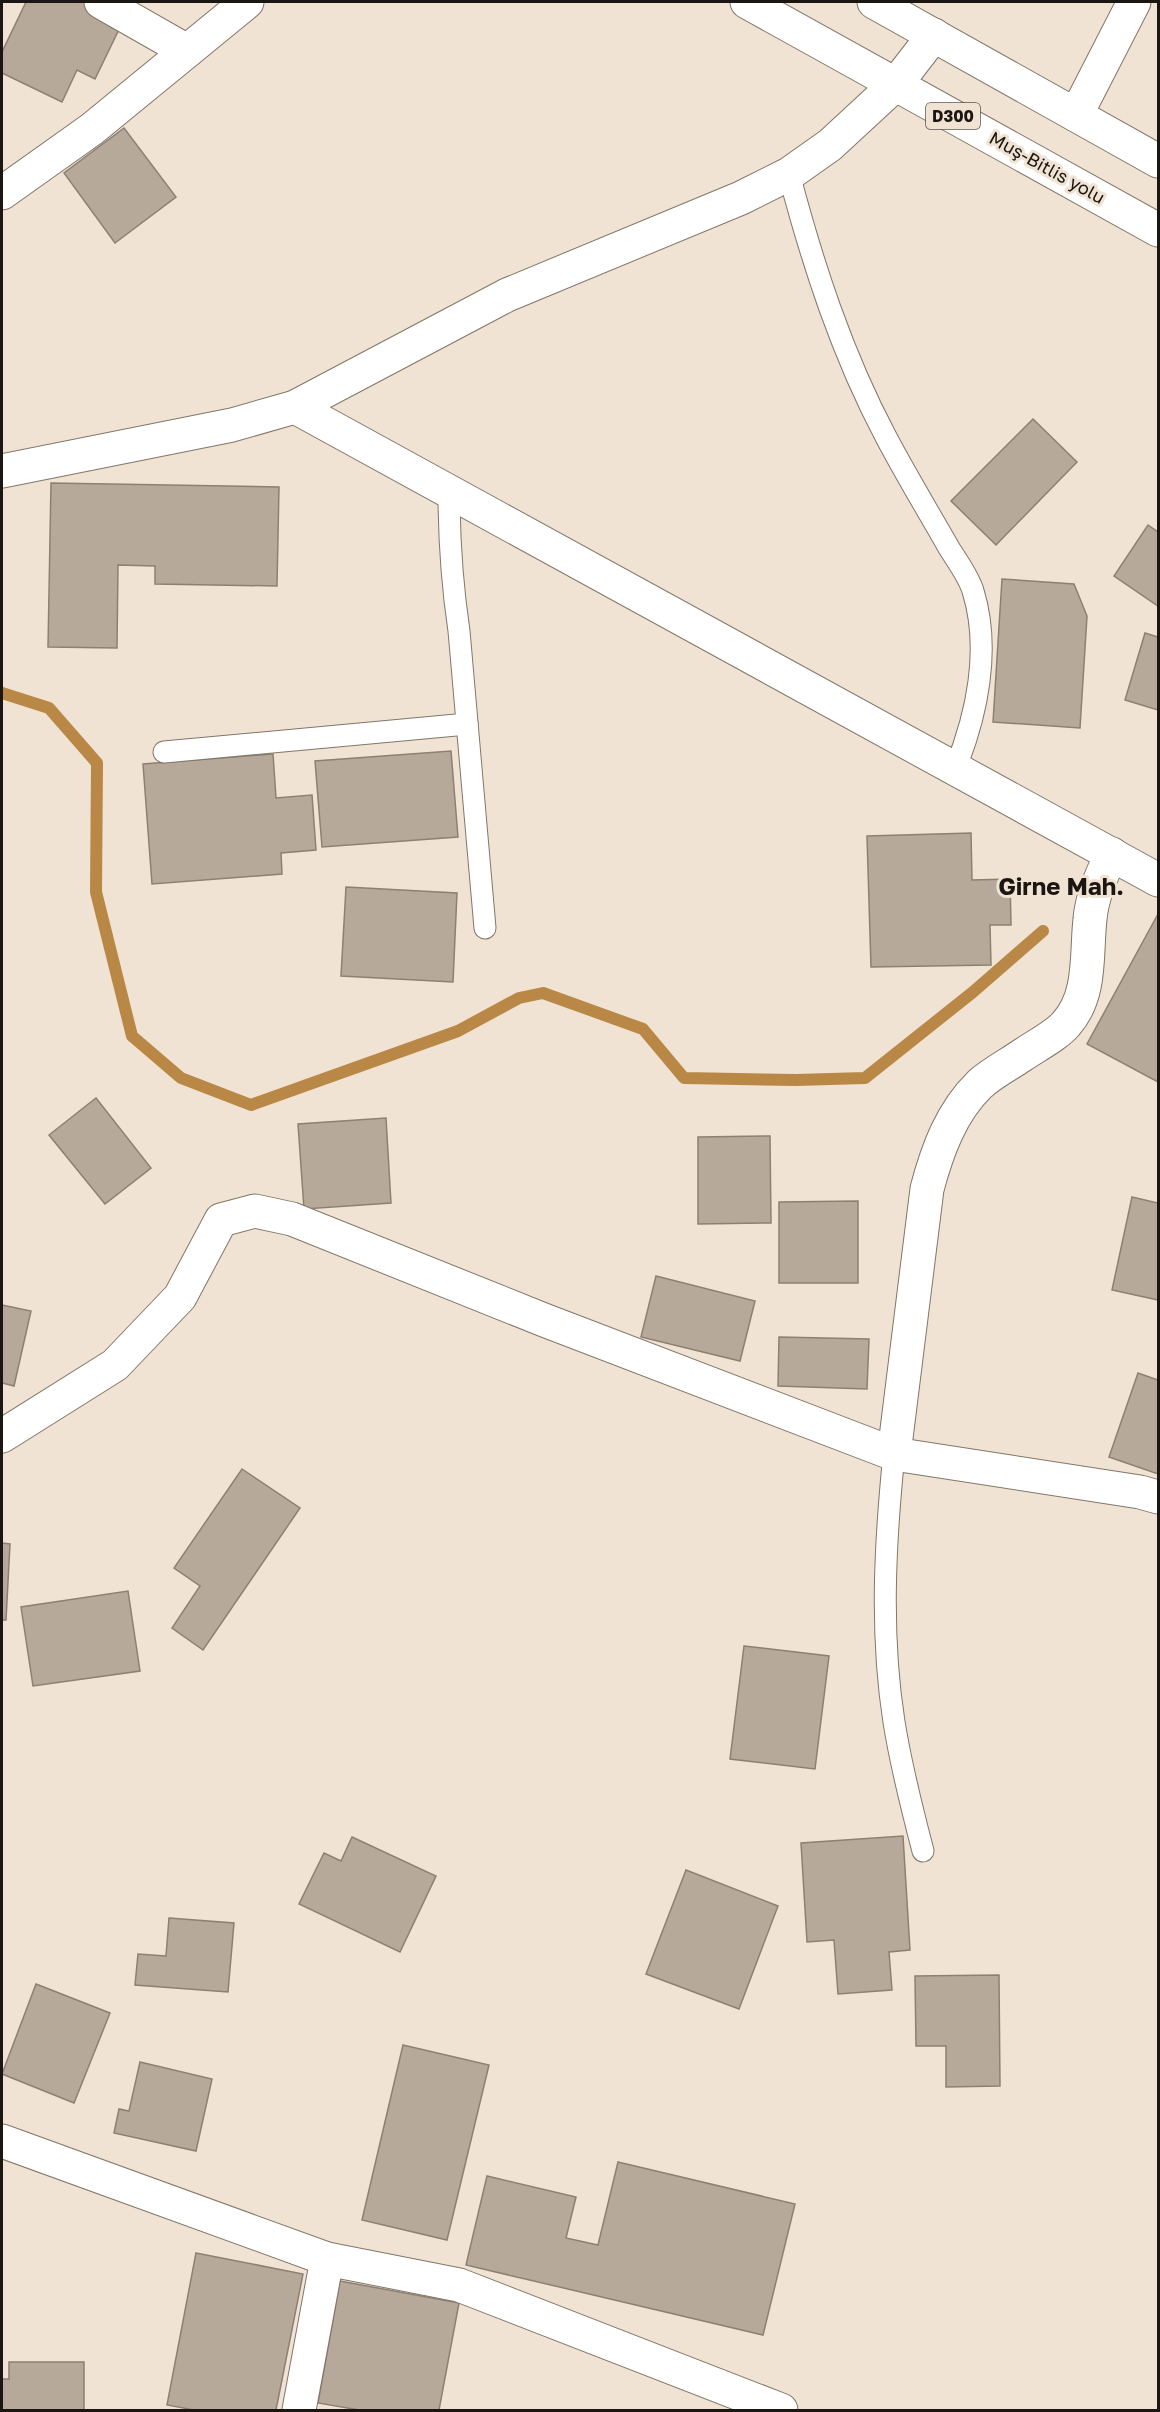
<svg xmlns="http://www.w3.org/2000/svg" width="1160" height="2412" font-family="'Golos Text',sans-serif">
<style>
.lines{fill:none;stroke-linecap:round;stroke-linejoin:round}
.stream{stroke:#ba8846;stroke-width:12}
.building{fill:#b6a99a;stroke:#8c8072;stroke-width:1.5}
.lane-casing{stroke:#827668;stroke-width:23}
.street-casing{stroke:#827668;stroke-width:35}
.secondary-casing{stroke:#827668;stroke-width:35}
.highway-casing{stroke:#827668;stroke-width:35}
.lane{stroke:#fff;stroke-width:21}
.street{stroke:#fff;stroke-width:33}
.secondary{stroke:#fff;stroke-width:33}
.highway{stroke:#fff;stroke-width:33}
.labels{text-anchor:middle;stroke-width:6;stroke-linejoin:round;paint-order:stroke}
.shield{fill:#f0e3d3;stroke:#5b544b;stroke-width:1.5}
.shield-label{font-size:16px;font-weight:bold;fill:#1b1611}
.street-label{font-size:18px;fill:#1b1611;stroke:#f0e3d3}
.district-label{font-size:24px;font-weight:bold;fill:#1b1611;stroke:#f0e3d3}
</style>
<rect width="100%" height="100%" fill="#f0e3d3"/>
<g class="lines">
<!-- stream -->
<polyline class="stream" points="2,693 49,708 97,763 96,892 132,1036 181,1078 251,1105 458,1031 519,998 543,993 643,1029 684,1078 796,1080 865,1078 973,992 1043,931"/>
</g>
<!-- building -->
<g class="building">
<polygon points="26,2 87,2 124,19 95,79 77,70 62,102 2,73 2,52"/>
<polygon points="124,128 176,197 115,243 64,173"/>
<polygon points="1033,419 1077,462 996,545 951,501"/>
<polygon points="51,483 279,487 277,586 155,584 155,566 118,565 117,648 48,647"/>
<polygon points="1148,525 1158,532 1158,606 1114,576"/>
<polygon points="1002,579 1074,584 1087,616 1080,728 993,722"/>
<polygon points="1145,633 1158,637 1158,710 1125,700"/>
<polygon points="451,751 458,837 322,847 315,761"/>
<polygon points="273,754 276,798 312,795 316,850 281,853 282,874 152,884 143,764"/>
<polygon points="971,833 972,880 1010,879 1011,925 990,925 991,965 871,967 867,836"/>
<polygon points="346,887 457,893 453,982 341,976"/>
<polygon points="1158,914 1158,1082 1087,1044"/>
<polygon points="96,1098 151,1168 105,1204 49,1135"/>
<polygon points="386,1118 391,1203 304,1209 298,1124"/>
<polygon points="770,1136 771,1223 698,1224 698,1137"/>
<polygon points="1132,1197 1158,1203 1158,1300 1112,1290"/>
<polygon points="858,1201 858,1283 779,1283 779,1202"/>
<polygon points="656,1276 755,1301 740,1361 641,1337"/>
<polygon points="2,1305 31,1311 14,1386 2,1383"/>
<polygon points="779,1337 869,1339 867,1389 778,1386"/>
<polygon points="1138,1373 1158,1380 1158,1474 1109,1457"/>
<polygon points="242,1469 300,1508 203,1650 172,1628 200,1586 174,1568"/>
<polygon points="2,1543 10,1544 6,1620 2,1620"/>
<polygon points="128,1591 140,1671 33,1686 21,1607"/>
<polygon points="744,1646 829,1656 815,1769 730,1759"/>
<polygon points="903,1836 910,1950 889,1952 892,1990 838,1994 834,1940 807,1942 801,1843"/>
<polygon points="352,1837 436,1876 400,1952 299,1904 324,1853 341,1861"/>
<polygon points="686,1870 778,1906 739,2009 646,1974"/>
<polygon points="169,1918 234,1923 228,1992 135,1985 138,1954 166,1956"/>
<polygon points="999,1975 1000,2086 946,2087 946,2046 916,2046 915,1976"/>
<polygon points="36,1984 110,2013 74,2103 2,2074"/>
<polygon points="403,2045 489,2065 447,2240 362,2220"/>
<polygon points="140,2062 212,2079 196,2151 114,2133 119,2109 129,2111"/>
<polygon points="618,2162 795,2204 763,2335 466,2265 487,2176 576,2197 566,2238 598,2245"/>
<polygon points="196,2253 303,2274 276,2410 194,2410 167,2405"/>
<polygon points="340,2281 459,2303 439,2410 359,2410 318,2403"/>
<polygon points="9,2362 84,2362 84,2410 2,2410 2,2379 9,2379"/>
</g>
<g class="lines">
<defs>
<g id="lane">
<path d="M789 174C813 265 842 354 886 437 906 475 928 511 949 548 957 561 969 577 973 591 991 649 977 715 955 769"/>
<path d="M449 491C449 539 452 584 459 631L485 928"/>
<polyline points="164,752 467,724"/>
<path d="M894 1454C885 1543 880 1633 894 1722 901 1766 912 1809 923 1851"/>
</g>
<g id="street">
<polyline points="101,2 187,51"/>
<polyline points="1076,115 1134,2"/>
<polyline points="2,193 92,129 247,2"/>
<polyline points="295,407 1158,880"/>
<polyline points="2,1436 115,1365 180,1297 221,1220 255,1211 292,1219 544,1320 894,1454 1140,1492 1158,1497"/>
<path d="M894 1454 927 1189C937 1151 951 1112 980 1084 992 1073 1008 1065 1021 1056 1034 1047 1057 1035 1066 1024 1092 995 1086 954 1090 919 1092 896 1101 875 1112 854"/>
<polyline points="2,2141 327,2259 459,2285 781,2410"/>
<polyline points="299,2410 327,2259"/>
</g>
<polyline id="secondary" points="2,471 232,425 295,407 507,295 741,198 789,174 830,145 896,84 934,35"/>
<g id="highway">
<polyline points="747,2 1158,230"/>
<polyline points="874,2 1158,161"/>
</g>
</defs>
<!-- lane casing -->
<use href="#lane" class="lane-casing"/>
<!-- street casing -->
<use href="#street" class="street-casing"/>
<!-- secondary casing -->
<use href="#secondary" class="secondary-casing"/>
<!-- highway casing -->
<use href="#highway" class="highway-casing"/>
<!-- lane -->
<use href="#lane" class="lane"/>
<!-- street -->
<use href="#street" class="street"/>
<!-- secondary -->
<use href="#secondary" class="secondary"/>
<!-- highway -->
<use href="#highway" class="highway"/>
</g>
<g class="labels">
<!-- shield labels -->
<rect class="shield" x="926" y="103" width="54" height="26" rx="4.5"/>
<g class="shield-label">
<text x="953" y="122">D300</text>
</g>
<!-- street labels -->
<g class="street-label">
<text transform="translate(1047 168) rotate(29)" y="6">Muş-Bitlis yolu</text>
</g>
<!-- district labels -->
<g class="district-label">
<text x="1061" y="895">Girne Mah.</text>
</g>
</g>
<!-- border -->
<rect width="1160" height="2412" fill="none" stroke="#1b1611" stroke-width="6"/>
</svg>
